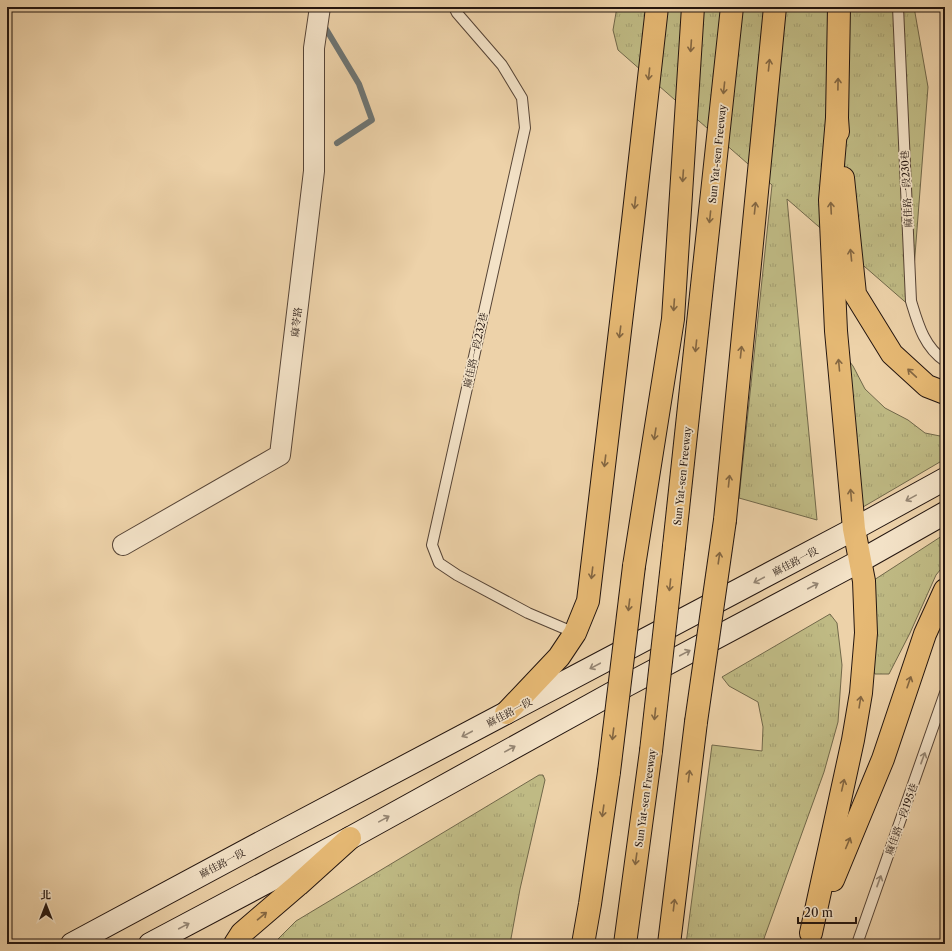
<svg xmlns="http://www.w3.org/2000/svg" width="952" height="951" font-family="'Libre Caslon Text','Noto Serif TC',serif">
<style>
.grass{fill:url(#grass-tufts);stroke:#71684a}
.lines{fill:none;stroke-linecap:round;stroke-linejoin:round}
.stream{stroke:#6d7472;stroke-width:6}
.service-casing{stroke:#564436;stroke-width:12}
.minor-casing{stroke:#564436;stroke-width:22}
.secondary-casing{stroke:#23150f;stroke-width:24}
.motorway-casing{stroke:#23150f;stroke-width:24}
.service{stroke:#f3e2c7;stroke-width:10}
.minor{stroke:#f3e2c7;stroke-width:20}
.secondary{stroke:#f3e2c7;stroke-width:22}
.motorway{stroke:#e6b974;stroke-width:22}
.motorway-bridge-casing{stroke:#23150f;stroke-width:24;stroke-linecap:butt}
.motorway-bridge{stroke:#e6b974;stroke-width:22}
.oneway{stroke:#846742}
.oneway2{stroke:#958674}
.labels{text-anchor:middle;stroke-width:3.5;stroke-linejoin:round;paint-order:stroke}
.street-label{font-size:10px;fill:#23150f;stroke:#f3e2c7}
</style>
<defs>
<pattern id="grass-tufts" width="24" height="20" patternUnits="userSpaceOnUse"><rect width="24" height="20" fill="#bfba84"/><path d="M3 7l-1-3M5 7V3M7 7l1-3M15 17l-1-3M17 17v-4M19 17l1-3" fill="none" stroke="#a49f71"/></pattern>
</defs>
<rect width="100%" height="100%" fill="#edd2a9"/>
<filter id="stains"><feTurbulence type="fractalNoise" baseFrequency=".005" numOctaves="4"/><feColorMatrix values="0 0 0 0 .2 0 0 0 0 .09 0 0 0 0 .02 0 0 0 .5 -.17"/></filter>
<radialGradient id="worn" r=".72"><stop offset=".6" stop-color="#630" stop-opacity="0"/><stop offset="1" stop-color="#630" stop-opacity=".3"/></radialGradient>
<!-- grass -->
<g class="grass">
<polygon points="617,7 914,7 928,87 911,307 787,199 817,520 739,498 772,185 618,50 613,30"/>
<polygon points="830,336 853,366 865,389 885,408 908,420 925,433 945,437 945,459 846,517"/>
<polygon points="945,534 945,564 936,575 910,633 889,674 875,674 870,663 857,591"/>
<polygon points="830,614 837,623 842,665 838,722 824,772 762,944 686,944 712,745 762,751 763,727 758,702 729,686 722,677"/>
<polygon points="539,775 543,775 545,780 520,889 510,944 273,944 296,921"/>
</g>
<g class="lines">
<!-- stream -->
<polyline class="stream" points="323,24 359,84 372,120 337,143"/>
<defs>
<g id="service">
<polyline points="454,7 457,13 502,65 522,98 525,128 432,545 439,563 457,575 528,613 575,633"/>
<path d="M898 7 911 301C918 324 924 347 945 361"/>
<polyline points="857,944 945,693"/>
</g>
<polyline id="minor" points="123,545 280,455 314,171 314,48 320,7"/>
<g id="secondary">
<polyline points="72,944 262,842 854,529 945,479"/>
<polyline points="150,944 350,838 627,685 860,561 945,513"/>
</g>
<g id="motorway">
<polyline points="838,132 837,118 839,7"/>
<polyline points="843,178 855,294 892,354 927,386 945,393"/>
<polyline points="725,520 775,7"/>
<polyline points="674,546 732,7"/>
<polyline points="634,566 673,319 693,7"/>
<polyline points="506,713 559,657 575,633 588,601 633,221 657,7"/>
<polyline points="833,880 883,759 925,634 945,590"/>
<polyline points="811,933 853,740 861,693 866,633 864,581 854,529 836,331 830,200 837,118"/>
<polyline points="235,944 242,933 298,885 350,838"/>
<polyline points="583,944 590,904 609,772"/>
<polyline points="625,944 651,751"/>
<polyline points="669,944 696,722"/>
</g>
</defs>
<!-- service casing -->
<use href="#service" class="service-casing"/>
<!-- minor casing -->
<use href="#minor" class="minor-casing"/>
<!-- secondary casing -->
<use href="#secondary" class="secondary-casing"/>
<!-- motorway casing -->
<use href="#motorway" class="motorway-casing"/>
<!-- service -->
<use href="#service" class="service"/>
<!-- minor -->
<use href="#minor" class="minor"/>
<!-- secondary -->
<use href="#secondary" class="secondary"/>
<!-- motorway -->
<use href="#motorway" class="motorway"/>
<defs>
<g id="motorway-bridge">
<polyline points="696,722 725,520"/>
<polyline points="651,751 674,546"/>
<polyline points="609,772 634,566"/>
</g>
</defs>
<!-- motorway-bridge casing -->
<use href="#motorway-bridge" class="motorway-bridge-casing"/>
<!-- motorway-bridge -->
<use href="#motorway-bridge" class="motorway-bridge"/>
</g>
<!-- one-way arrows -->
<defs><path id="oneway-shaft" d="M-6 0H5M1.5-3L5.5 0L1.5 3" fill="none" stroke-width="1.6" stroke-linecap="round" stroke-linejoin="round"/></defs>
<g class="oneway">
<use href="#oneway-shaft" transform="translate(691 46) rotate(94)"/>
<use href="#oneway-shaft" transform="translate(769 65) rotate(-84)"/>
<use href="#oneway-shaft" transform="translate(649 74) rotate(96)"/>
<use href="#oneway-shaft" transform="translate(838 84) rotate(-89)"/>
<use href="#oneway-shaft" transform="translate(724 88) rotate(96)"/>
<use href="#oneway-shaft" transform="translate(683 176) rotate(94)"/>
<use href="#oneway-shaft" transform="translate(635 203) rotate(96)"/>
<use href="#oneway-shaft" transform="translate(755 208) rotate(-84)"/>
<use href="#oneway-shaft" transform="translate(831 208) rotate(-93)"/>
<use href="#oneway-shaft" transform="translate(710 217) rotate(96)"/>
<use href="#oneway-shaft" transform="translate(851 255) rotate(-96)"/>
<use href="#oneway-shaft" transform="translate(674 305) rotate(94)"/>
<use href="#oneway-shaft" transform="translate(620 332) rotate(97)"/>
<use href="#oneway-shaft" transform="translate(696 346) rotate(96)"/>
<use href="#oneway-shaft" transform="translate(741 352) rotate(-84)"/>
<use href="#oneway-shaft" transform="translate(839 365) rotate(-95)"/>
<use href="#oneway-shaft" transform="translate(912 373) rotate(-137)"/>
<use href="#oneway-shaft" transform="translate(655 434) rotate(99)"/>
<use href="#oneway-shaft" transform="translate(605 461) rotate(97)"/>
<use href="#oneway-shaft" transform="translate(729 481) rotate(-84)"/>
<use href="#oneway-shaft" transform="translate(851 495) rotate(-95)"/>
<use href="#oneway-shaft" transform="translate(719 558) rotate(-82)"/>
<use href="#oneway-shaft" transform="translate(592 573) rotate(97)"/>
<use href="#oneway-shaft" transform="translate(670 585) rotate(96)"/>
<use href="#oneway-shaft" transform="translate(629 605) rotate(97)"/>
<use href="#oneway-shaft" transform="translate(909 682) rotate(-71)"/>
<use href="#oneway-shaft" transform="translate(860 702) rotate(-81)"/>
<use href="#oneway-shaft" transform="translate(655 714) rotate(96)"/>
<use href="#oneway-shaft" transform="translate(613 734) rotate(97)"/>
<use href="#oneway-shaft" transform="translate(689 776) rotate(-83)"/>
<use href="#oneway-shaft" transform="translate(843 785) rotate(-77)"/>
<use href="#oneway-shaft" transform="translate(603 811) rotate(98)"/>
<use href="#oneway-shaft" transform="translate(848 843) rotate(-67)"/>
<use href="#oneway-shaft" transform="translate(636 859) rotate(98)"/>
<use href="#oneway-shaft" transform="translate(674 905) rotate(-83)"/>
<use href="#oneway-shaft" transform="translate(262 916) rotate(-40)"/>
</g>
<g class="oneway2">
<use href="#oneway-shaft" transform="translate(911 498) rotate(151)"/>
<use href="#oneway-shaft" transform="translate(759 580) rotate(152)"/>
<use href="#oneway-shaft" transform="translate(813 586) rotate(-28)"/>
<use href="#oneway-shaft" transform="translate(685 653) rotate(-28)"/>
<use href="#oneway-shaft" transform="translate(595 666) rotate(152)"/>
<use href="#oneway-shaft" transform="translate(467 734) rotate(152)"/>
<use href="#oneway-shaft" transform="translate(510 749) rotate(-29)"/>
<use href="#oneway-shaft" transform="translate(923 758) rotate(-70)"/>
<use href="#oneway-shaft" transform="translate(384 819) rotate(-29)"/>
<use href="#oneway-shaft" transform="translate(879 881) rotate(-70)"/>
<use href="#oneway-shaft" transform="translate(184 926) rotate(-28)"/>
</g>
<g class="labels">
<!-- street labels -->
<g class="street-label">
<text transform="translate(717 154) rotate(-84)" y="4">Sun Yat-sen Freeway</text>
<text transform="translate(906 189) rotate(-93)" y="4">麻佳路一段230巷</text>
<text transform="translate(296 322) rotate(-83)" y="4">麻苓路</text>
<text transform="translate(475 350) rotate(-77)" y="4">麻佳路一段232巷</text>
<text transform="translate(682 476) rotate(-84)" y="4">Sun Yat-sen Freeway</text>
<text transform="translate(795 561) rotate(-28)" y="4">麻佳路一段</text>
<text transform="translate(509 712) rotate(-28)" y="4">麻佳路一段</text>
<text transform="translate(645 798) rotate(-82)" y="4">Sun Yat-sen Freeway</text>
<text transform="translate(901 819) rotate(-70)" y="4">麻佳路一段195巷</text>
<text transform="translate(222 863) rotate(-28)" y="4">麻佳路一段</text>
</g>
</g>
<!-- margin -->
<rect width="952" height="951" fill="none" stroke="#edd2a9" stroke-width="24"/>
<rect x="8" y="8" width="936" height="935" fill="none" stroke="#23150f" stroke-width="2"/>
<rect x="12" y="12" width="928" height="927" fill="none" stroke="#23150f"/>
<!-- north arrow -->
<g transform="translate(46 905)" stroke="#f3e2c7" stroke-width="3" paint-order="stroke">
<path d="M0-3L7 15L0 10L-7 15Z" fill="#23150f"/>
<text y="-6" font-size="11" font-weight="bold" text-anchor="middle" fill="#23150f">北</text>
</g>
<!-- scale -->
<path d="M798 917v6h58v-6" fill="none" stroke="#23150f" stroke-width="2"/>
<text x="804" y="917" font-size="12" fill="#23150f" stroke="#f3e2c7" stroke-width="3" paint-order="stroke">20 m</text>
<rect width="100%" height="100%" filter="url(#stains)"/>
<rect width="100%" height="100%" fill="url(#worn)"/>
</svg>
